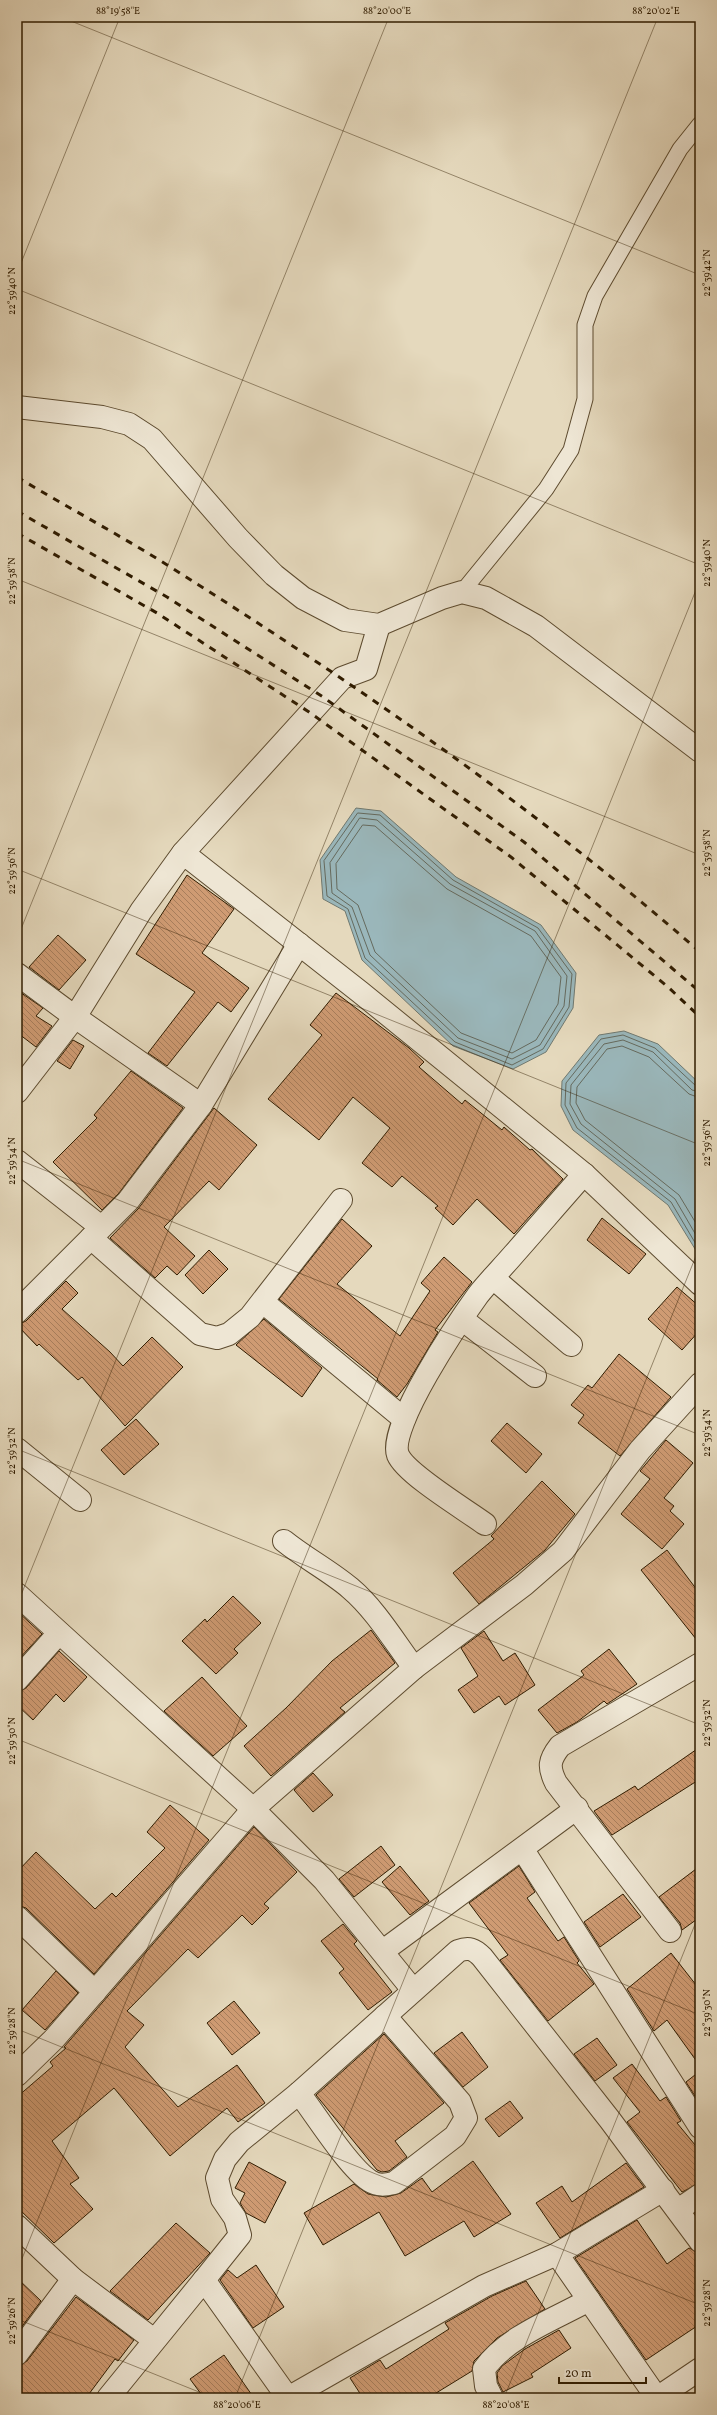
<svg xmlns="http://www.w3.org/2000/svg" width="717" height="2415" font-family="Vollkorn,serif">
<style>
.water{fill:#9ab7bb;stroke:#707970}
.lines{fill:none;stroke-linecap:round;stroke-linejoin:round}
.shore{stroke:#656a5e;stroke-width:1}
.building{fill:url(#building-back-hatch);stroke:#301c00}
.service-casing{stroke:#5d4b2f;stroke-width:17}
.minor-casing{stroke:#5d4b2f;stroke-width:24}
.service{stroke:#eee6d4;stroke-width:15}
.minor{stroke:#eee6d4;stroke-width:22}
.rail{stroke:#301c00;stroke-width:3;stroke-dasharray:7 7;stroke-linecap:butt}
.ticks{fill:none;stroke:#301c00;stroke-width:1;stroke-opacity:0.45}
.neatline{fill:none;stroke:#301c00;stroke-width:1.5}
.ticks-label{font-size:10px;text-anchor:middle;fill:#301c00}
</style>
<defs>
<pattern id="building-back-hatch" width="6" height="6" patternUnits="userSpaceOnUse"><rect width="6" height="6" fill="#cf9b73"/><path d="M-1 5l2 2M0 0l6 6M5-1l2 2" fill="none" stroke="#a87e5c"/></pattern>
</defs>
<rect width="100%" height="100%" fill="#e5d9bd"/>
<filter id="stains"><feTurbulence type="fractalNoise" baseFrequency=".005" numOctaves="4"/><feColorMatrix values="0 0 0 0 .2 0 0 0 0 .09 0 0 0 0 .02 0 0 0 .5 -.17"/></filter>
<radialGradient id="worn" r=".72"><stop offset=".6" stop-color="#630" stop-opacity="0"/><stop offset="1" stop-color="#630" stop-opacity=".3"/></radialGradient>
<!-- water -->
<g class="water">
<polygon points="356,808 381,811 456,877 541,925 576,973 573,1008 546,1052 513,1069 453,1046 362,960 345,911 323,899 320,860"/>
<polygon points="624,1031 658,1044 700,1084 700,1257 668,1205 573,1130 561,1106 562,1081 599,1035"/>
</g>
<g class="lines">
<!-- shore -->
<g class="shore">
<polygon points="358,813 380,815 453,880 538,928 572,974 569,1007 543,1049 512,1065 455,1042 365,958 348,909 327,896 324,861"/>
<polygon points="360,818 377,820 450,884 535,931 567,976 564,1006 540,1045 512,1059 458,1038 370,955 352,907 332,893 330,863"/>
<polygon points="363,825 375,826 447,889 531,936 561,977 558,1004 536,1040 512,1053 461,1033 375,952 358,905 337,889 336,864"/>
<polyline points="700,1087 696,1086 655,1048 623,1035 601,1039 566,1083 565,1105 577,1128 671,1202 700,1251"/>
<polyline points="700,1092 692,1090 653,1052 623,1040 604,1044 571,1085 570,1104 581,1124 675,1199 700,1242"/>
<polyline points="700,1098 689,1094 649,1057 622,1046 607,1049 577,1087 576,1103 585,1120 679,1195 700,1230"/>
</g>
</g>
<!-- building -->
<g class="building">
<polygon points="187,875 234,909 202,953 249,988 231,1012 218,1002 167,1066 148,1053 195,992 136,954"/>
<polygon points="58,935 86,960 59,990 29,967"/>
<polygon points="17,990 43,1008 36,1016 52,1026 36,1047 19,1034 17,1037"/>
<polygon points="336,993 409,1048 424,1062 419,1067 462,1104 465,1100 502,1130 504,1127 530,1150 532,1149 563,1179 514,1234 477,1199 453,1225 435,1208 438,1206 402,1176 392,1187 362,1163 390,1128 353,1097 319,1140 268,1099 322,1035 310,1025"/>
<polygon points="73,1040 84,1046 70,1069 57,1061"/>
<polygon points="131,1071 183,1108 119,1193 102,1210 53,1162 97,1118 94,1115"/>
<polygon points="214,1108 257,1145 219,1190 209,1181 164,1227 195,1256 177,1275 167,1266 155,1278 110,1238 138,1209"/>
<polygon points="602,1218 646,1254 629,1274 587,1240"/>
<polygon points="342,1219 372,1246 337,1284 400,1336 430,1291 421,1283 444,1257 472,1282 435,1330 438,1332 407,1384 397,1397 377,1380 378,1379 279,1299"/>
<polygon points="209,1250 228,1269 203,1294 185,1275"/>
<polygon points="66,1281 78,1293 62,1309 110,1352 123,1366 152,1337 183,1367 125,1426 82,1377 78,1380 39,1344 37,1346 17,1325 26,1321"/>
<polygon points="677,1287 700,1307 700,1330 682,1350 648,1319"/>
<polygon points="264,1319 322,1368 302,1397 236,1345"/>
<polygon points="619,1354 671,1397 620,1456 578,1423 584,1415 571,1405 588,1385 592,1388"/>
<polygon points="136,1419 159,1444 124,1475 101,1450"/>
<polygon points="507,1423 542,1454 526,1473 491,1441"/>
<polygon points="666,1440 693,1463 664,1498 674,1506 670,1511 684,1524 662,1549 621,1514 650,1479 640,1471"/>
<polygon points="542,1481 575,1514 545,1550 479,1604 453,1573 494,1539 491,1536"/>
<polygon points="667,1550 700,1594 700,1644 641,1570"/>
<polygon points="233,1596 261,1623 234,1649 238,1653 216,1674 182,1641 205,1619 207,1622"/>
<polygon points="17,1611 42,1634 17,1661"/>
<polygon points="371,1630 395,1663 340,1708 345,1712 271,1776 244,1746 286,1708 332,1661"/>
<polygon points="484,1631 503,1661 515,1653 535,1685 505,1705 499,1696 474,1713 458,1690 478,1676 461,1648"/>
<polygon points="609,1649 637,1684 607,1704 604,1701 577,1722 557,1733 538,1710 584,1675 581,1671"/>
<polygon points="59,1651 87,1677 64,1702 56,1694 33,1720 17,1705 17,1692 26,1688"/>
<polygon points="202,1677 247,1726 213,1756 164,1711"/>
<polygon points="700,1747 700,1779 612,1835 594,1811 635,1786 638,1790"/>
<polygon points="313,1773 333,1795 313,1812 294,1790"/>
<polygon points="170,1805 209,1840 94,1974 26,1908 17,1905 17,1872 36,1852 95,1909 112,1893 116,1897 165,1848 147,1832"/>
<polygon points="254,1827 297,1872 264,1904 269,1908 252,1925 242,1915 198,1958 188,1949 127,2011 144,2025 125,2047 178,2107 237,2065 265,2103 238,2122 227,2108 170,2156 114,2088 52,2141 79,2178 70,2184 93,2209 54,2243 17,2207 17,2097 53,2066 50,2062 66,2048 64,2047"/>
<polygon points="381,1846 395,1865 354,1897 339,1879"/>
<polygon points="400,1866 429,1901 410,1915 382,1882"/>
<polygon points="519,1866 535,1892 527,1898 558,1941 564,1937 579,1961 577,1963 594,1984 548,2021 500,1960 508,1955 469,1903"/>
<polygon points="700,1866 700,1917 682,1930 680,1923 659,1897"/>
<polygon points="623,1894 641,1917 600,1947 584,1922"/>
<polygon points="343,1924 357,1941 354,1944 392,1992 368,2010 339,1973 344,1969 321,1941"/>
<polygon points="671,1953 700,1990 700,2066 667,2020 654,2031 627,1989"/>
<polygon points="56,1971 78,1993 45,2030 22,2010"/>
<polygon points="234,2001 260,2033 232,2055 207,2023"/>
<polygon points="462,2032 488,2067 463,2087 434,2053"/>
<polygon points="384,2034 444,2103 395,2141 407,2157 389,2171 382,2172 377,2170 316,2095"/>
<polygon points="597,2038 617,2065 595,2081 574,2054"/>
<polygon points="632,2064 660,2101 666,2097 681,2121 677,2123 700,2151 700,2183 682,2192 627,2122 640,2112 613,2078"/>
<polygon points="700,2071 700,2104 686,2082"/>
<polygon points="510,2101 523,2118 499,2137 485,2119"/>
<polygon points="473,2161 511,2214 474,2237 464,2221 405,2256 379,2212 323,2245 304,2213 354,2184 368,2194 386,2197 401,2193 422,2178 432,2192"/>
<polygon points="249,2162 286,2182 265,2223 246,2213 240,2203 245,2193 235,2188"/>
<polygon points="626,2163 644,2187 560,2238 536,2203 562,2186 572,2202"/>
<polygon points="637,2220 667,2264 689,2248 700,2253 700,2324 646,2360 575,2258"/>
<polygon points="176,2223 210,2253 148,2320 110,2291"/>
<polygon points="256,2265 284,2307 253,2328 220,2280 228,2270 237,2278"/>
<polygon points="17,2278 41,2301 17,2333"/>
<polygon points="526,2281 545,2309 497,2338 474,2361 472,2371 428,2398 363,2398 350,2378 380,2360 386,2369 449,2329 445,2323 492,2296"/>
<polygon points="76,2297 134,2340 118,2361 115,2359 86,2398 17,2398 17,2366 27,2361"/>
<polygon points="559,2330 571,2348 531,2374 533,2377 503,2392 498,2382 497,2373 502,2366 525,2349"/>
<polygon points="224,2355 254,2398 204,2398 190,2379"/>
</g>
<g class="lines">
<defs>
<polyline id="service" points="462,592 546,489 571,450 585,399 585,325 595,296 680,149 700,124"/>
<g id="minor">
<polyline points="17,407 102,417 129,424 152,439 238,538 274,575 303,598 345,620 379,625 442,598 462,592 486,598 536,626 700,751"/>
<polyline points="183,853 342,678 366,669 379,625"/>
<polyline points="17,974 75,1017 201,1105"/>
<polyline points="17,1092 75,1017 141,911 183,853 360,992 584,1174 700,1284"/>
<polyline points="17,1161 101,1227"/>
<polyline points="91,1238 200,1334 217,1338 229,1334 250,1317 341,1200"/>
<polyline points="493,1278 571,1345"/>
<polyline points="263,1302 404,1419"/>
<polyline points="17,1312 128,1201 201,1105 299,944"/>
<polyline points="462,1319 535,1376"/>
<polyline points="17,1449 80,1500"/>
<path d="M485 1524C466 1510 406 1474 398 1455 387 1427 460 1320 478 1295 489 1281 502 1268 514 1254 537 1228 560 1201 584 1174"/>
<path d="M284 1541C305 1558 330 1571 350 1588 375 1609 394 1641 414 1668"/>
<polyline points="17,1594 253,1809 324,1880 413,1990"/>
<polyline points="17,1680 59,1633"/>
<polyline points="523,1850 700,2127"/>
<polyline points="17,1917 95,1992"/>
<path d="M670 1931 556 1783C548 1767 549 1760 560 1746L700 1664"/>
<polyline points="383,1951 577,1808"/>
<polyline points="17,2075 54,2039 253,1809 414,1668 524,1585 563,1551 640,1450 700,1384"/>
<path d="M299 2093C316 2115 349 2168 370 2181 378 2186 385 2185 394 2183L455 2136 466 2118 460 2102 385 2016"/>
<polyline points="678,2210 700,2195"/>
<polyline points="17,2226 73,2279 154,2340"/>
<polyline points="557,2254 657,2398 700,2369"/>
<path d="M204 2280 240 2235 235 2218 222 2199 217 2178 225 2159 239 2142 299 2093 458 1951C469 1947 474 1949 482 1957L610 2120 700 2241"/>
<polyline points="17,2354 73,2279"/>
<polyline points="108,2398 204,2280 288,2398 484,2286 557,2254 663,2190"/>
<path d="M492 2398 486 2386 484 2369C506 2337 555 2319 589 2300"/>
</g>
</defs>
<!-- service casing -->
<use href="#service" class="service-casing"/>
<!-- minor casing -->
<use href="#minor" class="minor-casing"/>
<!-- service -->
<use href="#service" class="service"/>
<!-- minor -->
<use href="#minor" class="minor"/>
<!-- rail -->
<g class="rail">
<path d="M17 477C72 510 129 540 183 575 363 689 539 811 700 952"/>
<polyline points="17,511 167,597 323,697 524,842 700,992"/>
<polyline points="17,533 157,613 309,712 511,857 668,987 700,1017"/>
</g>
</g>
<!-- ticks -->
<path class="ticks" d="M61 17 700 275M17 273 120 17M17 289 700 565M17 579 700 855M17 869 700 1145M17 939 389 17M17 1159 700 1435M17 1449 700 1725M17 1605 658 17M17 1739 700 2015M17 2029 700 2305M17 2271 700 580M17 2319 214 2398M235 2398 700 1246M504 2398 700 1912"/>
<!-- margin -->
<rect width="717" height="2415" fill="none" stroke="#e5d9bd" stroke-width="44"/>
<!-- scale -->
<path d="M559 2377v6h87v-6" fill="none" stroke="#301c00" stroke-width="2"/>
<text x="565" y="2377" font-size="12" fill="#301c00" stroke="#eee6d4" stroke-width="3" paint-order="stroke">20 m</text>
<rect x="22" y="22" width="673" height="2371" class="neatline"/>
<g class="ticks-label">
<text x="118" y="14">88°19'58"E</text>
<text x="387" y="14">88°20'00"E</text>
<text x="656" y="14">88°20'02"E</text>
<text transform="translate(706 273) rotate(-90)" y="4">22°39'42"N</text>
<text transform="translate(11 291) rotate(-90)" y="4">22°39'40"N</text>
<text transform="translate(706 563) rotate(-90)" y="4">22°39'40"N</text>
<text transform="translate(11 581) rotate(-90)" y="4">22°39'38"N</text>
<text transform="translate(706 853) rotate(-90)" y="4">22°39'38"N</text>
<text transform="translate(11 871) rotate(-90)" y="4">22°39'36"N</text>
<text transform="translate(706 1143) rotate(-90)" y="4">22°39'36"N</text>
<text transform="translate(11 1161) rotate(-90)" y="4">22°39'34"N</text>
<text transform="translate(706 1433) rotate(-90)" y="4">22°39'34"N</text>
<text transform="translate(11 1451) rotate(-90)" y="4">22°39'32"N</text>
<text transform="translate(706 1723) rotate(-90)" y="4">22°39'32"N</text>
<text transform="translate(11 1741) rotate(-90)" y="4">22°39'30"N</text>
<text transform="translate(706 2013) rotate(-90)" y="4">22°39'30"N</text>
<text transform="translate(11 2031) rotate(-90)" y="4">22°39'28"N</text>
<text transform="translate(706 2303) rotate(-90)" y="4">22°39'28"N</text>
<text transform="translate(11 2321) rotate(-90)" y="4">22°39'26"N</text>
<text x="237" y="2408">88°20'06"E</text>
<text x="506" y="2408">88°20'08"E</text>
</g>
<rect width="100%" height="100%" filter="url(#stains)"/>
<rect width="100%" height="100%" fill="url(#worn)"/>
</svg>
